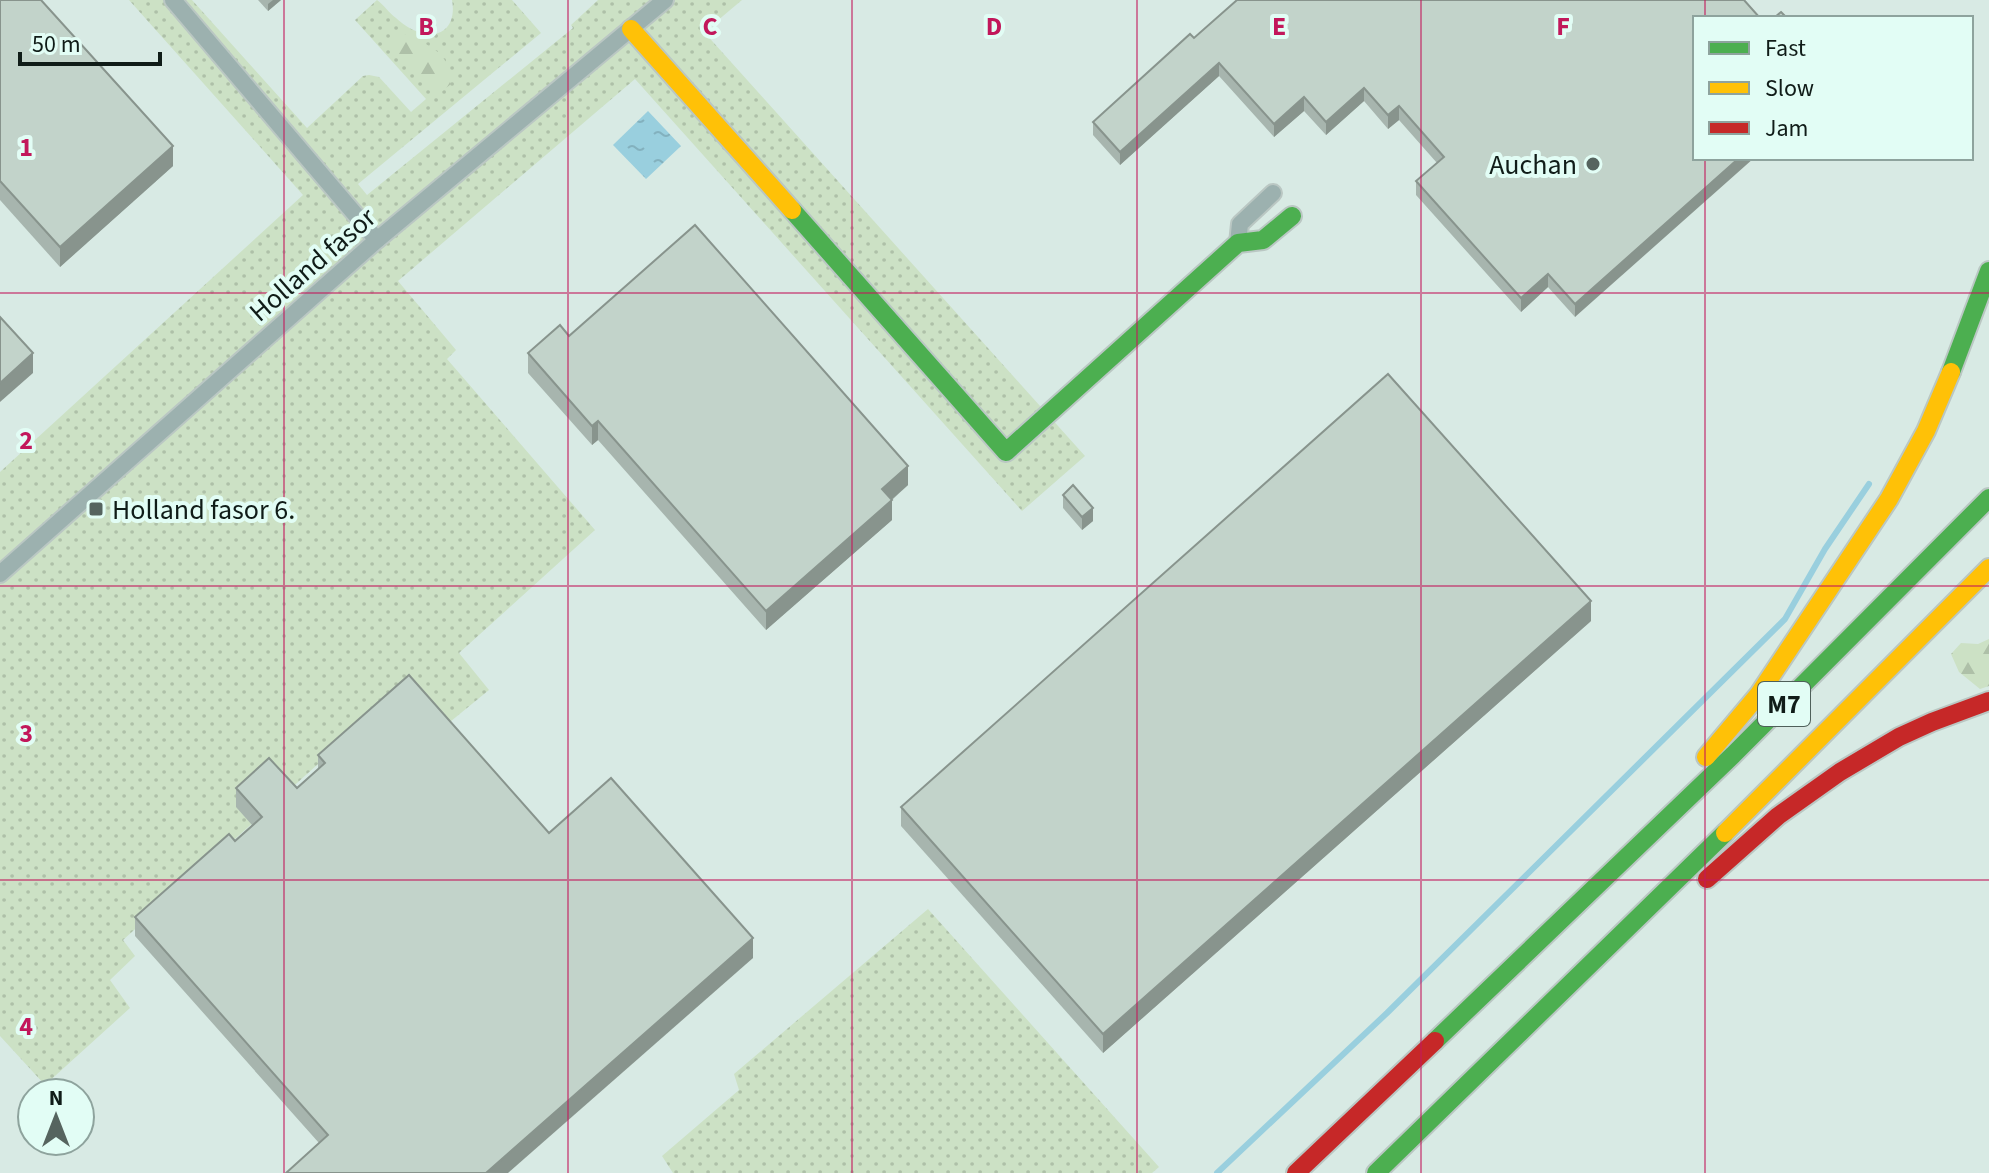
<svg xmlns="http://www.w3.org/2000/svg" width="1989" height="1173" font-family="'Source Sans 3',sans-serif">
<style>
.grass{fill:url(#grass-dots)}
.forest{fill:url(#forest-firs)}
.water{fill:url(#water-ripples)}
.lines{fill:none;stroke-linecap:round;stroke-linejoin:round}
.stream{stroke:#99cfde;stroke-width:6}
.street-casing{stroke:#bac7c3;stroke-width:20}
.fast-casing{stroke:#bac7c3;stroke-width:22}
.slow-casing{stroke:#bac7c3;stroke-width:22}
.jam-casing{stroke:#bac7c3;stroke-width:22}
.street{stroke:#9cb1af;stroke-width:16}
.fast{stroke:#4caf50;stroke-width:18}
.slow{stroke:#ffc107;stroke-width:18}
.jam{stroke:#c62828;stroke-width:18}
.wall{fill:#a7b5ae}
.shaded-wall{fill:#88948d}
.building{fill:#c2d3ca;stroke:#88948d;stroke-width:2}
.grid{fill:none;stroke:#c2185b;stroke-width:2;stroke-opacity:0.55}
.poi-dot{fill:#56645f;stroke:#e2fdf5;stroke-width:3}
.labels{text-anchor:middle;stroke-width:8;stroke-linejoin:round;paint-order:stroke}
.shield{fill:#e2fdf5;stroke:#4f605a;stroke-width:2}
.shield-label{font-size:26px;font-weight:bold;fill:#101c18}
.poi-label{font-size:28px;fill:#101c18;stroke:#e2fdf5;text-anchor:end}
.street-label{font-size:28px;fill:#101c18;stroke:#e2fdf5}
.grid-label{font-size:26px;text-anchor:middle;font-weight:bold;fill:#c2185b;stroke:#e2fdf5;stroke-width:8;stroke-linejoin:round;paint-order:stroke}
</style>
<defs>
<pattern id="grass-dots" width="8" height="8" patternUnits="userSpaceOnUse" patternTransform="scale(2)"><rect width="8" height="8" fill="#cce1c5"/><path d="M2 2h.1M6 6h.1" fill="none" stroke="#aec0a8" stroke-width="1.8" stroke-linecap="round"/></pattern>
<pattern id="forest-firs" width="22" height="20" patternUnits="userSpaceOnUse" patternTransform="scale(2)"><rect width="22" height="20" fill="#cce1c5"/><path d="M5 1l3.5 6h-7zM16 11l3.5 6h-7z" fill="#aec0a8"/></pattern>
<pattern id="water-ripples" width="26" height="14" patternUnits="userSpaceOnUse" patternTransform="scale(2)"><rect width="26" height="14" fill="#99cfde"/><path d="M2 4q2-2 4 0t4 0M15 11q2-2 4 0t4 0" fill="none" stroke="#83b1be"/></pattern>
</defs>
<rect width="100%" height="100%" fill="#d8eae4"/>
<!-- grass -->
<g class="grass">
<path d="M129 0H192L307 128 363 76 369 75 379 77 411 112 426 99 355 20 377 0C384 5 389 13 396 18 408 29 429 41 444 30 453 23 454 11 452 0H512L541 33 358 184 367 195 573 28 571 25 598 0H742L704 32 1085 456 1022 511 635 79 398 281 456 350 447 359 595 530 459 653 489 690 434 735 399 691 123 940 135 956 110 980 130 1008 45 1085 0 1036V472L303 195Z"/>
<polygon points="928,909 1159,1167 1152,1173 673,1173 662,1156 739,1090 734,1074"/>
</g>
<!-- forest -->
<g class="forest">
<path d="M398 31C424 44 451 49 451 84L440 93 434 94 387 40Z"/>
<polygon points="1989,639 1989,686 1980,689 1959,672 1951,654 1961,643 1978,644"/>
</g>
<!-- water -->
<polygon class="water" points="648,111 681,146 646,179 613,145"/>
<g class="lines">
<!-- stream -->
<polyline class="stream" points="1217,1173 1387,1013 1785,619 1825,549 1869,484"/>
<defs>
<g id="street">
<polyline points="173,0 377,240"/>
<polyline points="1238,243 1240,224 1273,193"/>
<polyline points="0,574 377,240 665,0"/>
</g>
<g id="fast">
<polyline points="792,210 1006,452 1238,243 1263,240 1292,216"/>
<polyline points="1951,372 1989,271"/>
<polyline points="1435,1041 1733,755 1989,498"/>
<polyline points="1376,1173 1725,833"/>
</g>
<g id="slow">
<polyline points="631,29 792,210"/>
<polyline points="1706,757 1759,694 1889,499 1926,431 1951,372"/>
<polyline points="1725,833 1989,568"/>
</g>
<g id="jam">
<polyline points="1707,879 1778,816 1840,772 1899,737 1932,722 1989,701"/>
<polyline points="1296,1173 1435,1041"/>
</g>
</defs>
<!-- street casing -->
<use href="#street" class="street-casing"/>
<!-- fast casing -->
<use href="#fast" class="fast-casing"/>
<!-- slow casing -->
<use href="#slow" class="slow-casing"/>
<!-- jam casing -->
<use href="#jam" class="jam-casing"/>
<!-- street -->
<use href="#street" class="street"/>
<!-- fast -->
<use href="#fast" class="fast"/>
<!-- slow -->
<use href="#slow" class="slow"/>
<!-- jam -->
<use href="#jam" class="jam"/>
</g>
<!-- wall -->
<g class="wall">
<polygon points="0,0 173,166 60,267 0,200"/>
<polygon points="258,0 281,0 268,11"/>
<polygon points="1744,0 1575,317 1548,287 1521,312 1416,195 1416,181 1437,163 1399,120 1388,129 1364,101 1326,135 1304,111 1274,137 1219,76 1120,165 1093,135 1093,122 1194,38"/>
<polygon points="569,336 908,485 892,500 892,520 766,630 598,440 592,445 528,373 528,353"/>
<polygon points="1063,495 1093,521 1082,530 1063,508"/>
<polygon points="1591,621 1103,1053 901,826 901,807"/>
<polygon points="318,755 549,833 753,958 319,1143 135,936 135,917 235,841 252,825 236,807 236,788 297,788 318,769"/>
</g>
<!-- shaded-wall -->
<g class="shaded-wall">
<polygon points="273,0 281,0 268,11 268,4"/>
<polygon points="1219,63 1219,76 1120,165 1120,152"/>
<polygon points="1364,88 1364,101 1326,135 1326,122"/>
<polygon points="1304,97 1304,111 1274,137 1274,124"/>
<polygon points="1399,106 1399,120 1388,129 1388,115"/>
<polygon points="173,146 173,166 60,267 60,247"/>
<polygon points="1739,158 1754,158 1575,317 1575,304"/>
<polygon points="1548,274 1548,287 1521,312 1521,298"/>
<polygon points="33,353 33,373 0,402 0,383"/>
<polygon points="598,421 598,440 592,445 592,426"/>
<polygon points="908,466 908,485 882,508 882,489"/>
<polygon points="892,500 892,520 766,630 766,611"/>
<polygon points="1093,508 1093,521 1082,530 1082,517"/>
<polygon points="1591,601 1591,621 1103,1053 1103,1034"/>
<polygon points="753,938 753,958 508,1173 486,1173"/>
</g>
<!-- building -->
<g class="building">
<polygon points="0,0 41,0 173,146 60,247 0,181"/>
<polygon points="1237,0 1744,0 1760,18 1695,18 1695,158 1739,158 1575,304 1548,274 1521,298 1416,181 1444,157 1399,106 1388,115 1364,88 1326,122 1304,97 1274,124 1219,63 1120,152 1093,122 1190,34 1194,38"/>
<polygon points="1781,12 1787,18 1774,18"/>
<polygon points="695,225 908,466 882,489 892,500 766,611 598,421 592,426 528,353 560,325 569,336"/>
<polygon points="0,317 33,353 0,383"/>
<polygon points="1388,374 1591,601 1103,1034 901,807"/>
<polygon points="1073,485 1093,508 1082,517 1063,495"/>
<polygon points="409,675 549,833 611,778 753,938 486,1173 286,1173 328,1135 135,917 229,834 235,841 262,817 236,788 269,758 297,788 325,763 318,755"/>
</g>
<!-- grid -->
<path class="grid" d="M284 0V1173M568 0V1173M852 0V1173M1137 0V1173M1421 0V1173M1705 0V18M1705 158V1173M0 293H1989M0 586H1989M0 880H1989"/>
<!-- markers -->
<g class="poi-dot">
<circle cx="1593" cy="164" r="8"/>
<rect x="88" y="501" width="16" height="16" rx="4"/>
</g>
<g class="labels">
<!-- shield labels -->
<rect class="shield" x="1758" y="682" width="52" height="44" rx="6"/>
<g class="shield-label">
<text x="1784" y="713">M7</text>
</g>
<!-- poi labels -->
<g class="poi-label">
<text x="1577" y="174">Auchan</text>
<text x="112" y="519" text-anchor="start">Holland fasor 6.</text>
</g>
<!-- street labels -->
<g class="street-label">
<text transform="translate(312 264) rotate(-41)" y="10">Holland fasor</text>
</g>
</g>
<g class="grid-label">
<text x="426" y="35">B</text>
<text x="710" y="35">C</text>
<text x="994" y="35">D</text>
<text x="1279" y="35">E</text>
<text x="1563" y="35">F</text>
<text x="26" y="156">1</text>
<text x="26" y="449">2</text>
<text x="26" y="742">3</text>
<text x="26" y="1035">4</text>
</g>
<!-- legend -->
<rect x="1693" y="16" width="280" height="144" fill="#e2fdf5" stroke="#8ea39d" stroke-width="2"/>
<rect x="1709" y="42" width="40" height="12" fill="#4caf50" stroke="#8ea39d" stroke-width="2"/>
<text x="1765" y="56" font-size="24" fill="#101c18">Fast</text>
<rect x="1709" y="82" width="40" height="12" fill="#ffc107" stroke="#8ea39d" stroke-width="2"/>
<text x="1765" y="96" font-size="24" fill="#101c18">Slow</text>
<rect x="1709" y="122" width="40" height="12" fill="#c62828" stroke="#8ea39d" stroke-width="2"/>
<text x="1765" y="136" font-size="24" fill="#101c18">Jam</text>
<!-- north arrow -->
<g transform="translate(56 1117)"><circle r="38" fill="#e2fdf5" stroke="#8ea39d" stroke-width="2"/>
<path d="M0-6L14 30L0 20L-14 30Z" fill="#56645f"/>
<text y="-12" font-size="22" font-weight="bold" text-anchor="middle" fill="#101c18">N</text>
</g>
<!-- scale -->
<path d="M20 52v12h140v-12" fill="none" stroke="#101c18" stroke-width="4"/>
<text x="32" y="52" font-size="24" fill="#101c18" stroke="#e2fdf5" stroke-width="6" paint-order="stroke">50 m</text>
</svg>
